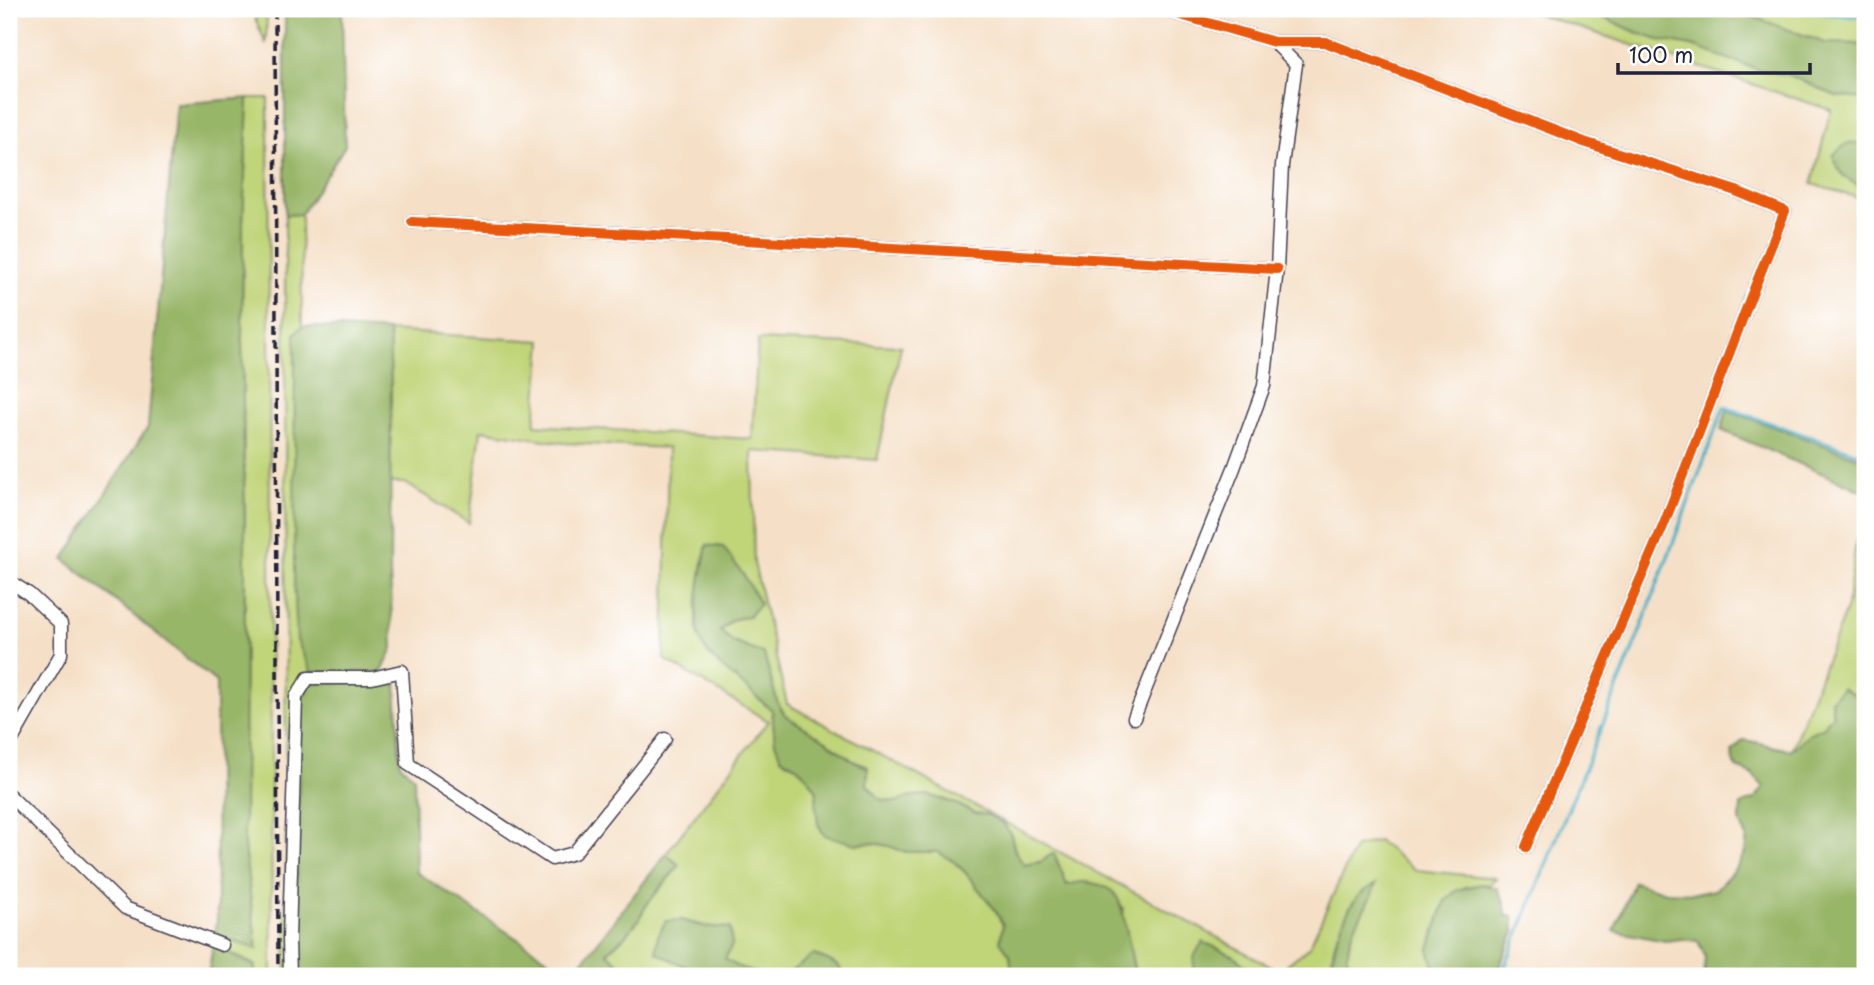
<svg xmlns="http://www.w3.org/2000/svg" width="1874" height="985" font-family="'Playpen Sans',sans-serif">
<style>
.green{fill:#c0d478;stroke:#717b5a;stroke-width:2}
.forest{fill:#98b668;stroke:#5d6c52;stroke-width:2}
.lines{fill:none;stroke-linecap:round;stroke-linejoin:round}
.stream{stroke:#47b0c6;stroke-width:3.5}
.street-casing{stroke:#423e50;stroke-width:15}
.street{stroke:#fff;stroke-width:12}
.rail{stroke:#22223b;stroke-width:3.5;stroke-dasharray:10 5;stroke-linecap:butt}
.cycleway-casing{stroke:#fff;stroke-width:15}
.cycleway{stroke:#e8590c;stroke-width:10}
</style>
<rect width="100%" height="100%" fill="#fff"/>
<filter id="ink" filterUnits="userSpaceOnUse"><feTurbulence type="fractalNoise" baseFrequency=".0143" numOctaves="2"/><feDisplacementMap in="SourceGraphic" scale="14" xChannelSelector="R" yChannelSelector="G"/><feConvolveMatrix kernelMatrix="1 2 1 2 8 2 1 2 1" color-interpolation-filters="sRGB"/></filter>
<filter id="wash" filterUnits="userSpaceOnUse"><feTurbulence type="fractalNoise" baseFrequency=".00686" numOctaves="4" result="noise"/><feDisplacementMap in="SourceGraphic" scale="28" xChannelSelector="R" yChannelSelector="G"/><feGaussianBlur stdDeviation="1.57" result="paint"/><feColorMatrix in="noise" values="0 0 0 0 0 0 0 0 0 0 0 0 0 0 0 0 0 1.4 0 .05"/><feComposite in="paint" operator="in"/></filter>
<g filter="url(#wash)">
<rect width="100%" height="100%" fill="#f5e0c7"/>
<!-- green -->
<g class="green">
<polygon points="251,9 267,9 266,44"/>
<polygon points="1522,9 1584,9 1643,35 1659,40 1692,46 1773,71 1789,75 1836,96 1865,99 1865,143 1846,144 1850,181 1865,188 1865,200 1812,184 1831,110"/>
<polygon points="1720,9 1764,9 1768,11 1771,9 1865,9 1865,47 1858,44 1825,43 1748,15"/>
<polygon points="248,98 268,98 272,976 254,976 255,965 213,945 215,936 257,948 244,846 245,528 242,339 243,223"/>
<polygon points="301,214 302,326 295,334 297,640 311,672 295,939 296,976 286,976 285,215"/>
<path d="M389 331 542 341 535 425 752 439 758 340 901 346 877 460 752 451 754 563 787 704 1279 971 1309 947 1355 847 1378 841 1416 870 1496 878 1489 885 1481 884 1465 887 1445 901 1429 949 1437 976H1349C1345 954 1349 936 1360 915 1365 904 1372 897 1375 885L1337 935 1333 951 1331 967C1313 967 1294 961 1279 976H1257L1246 965 1195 971 1198 976H1136L1124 925 1123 908 1100 885 1083 882 1067 885 1054 854 1040 862 1024 865 1015 851 1011 835 988 815 974 813 959 805 944 799 912 796 896 802 880 799 867 785 868 767 853 761 826 741 785 716 777 701 764 654 733 642 720 631 732 620 749 616 707 545C701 566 693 623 701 642 710 662 733 674 747 688 756 696 762 703 772 710L775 742 781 758 796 766 808 778 817 791 816 807 856 844 873 843 889 846 905 852H938L953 861 965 872 996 911 1003 925 1001 941 1010 955 1012 971 1015 976H846C838 963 827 959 813 955 804 961 794 972 784 974 764 979 741 969 724 959L730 928C712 928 698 926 682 920L656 952 704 976H637L623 968 607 953 628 933 639 919 647 904 679 866 666 854 768 721 664 659 668 448 564 443 481 430 469 523 405 483H390L391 389Z"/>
<polygon points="1865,512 1865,540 1859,558 1854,606 1857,622 1865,631 1865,701 1842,688 1831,700 1833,716 1828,720 1824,727 1810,733 1791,751 1847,607 1856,542"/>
</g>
<!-- forest -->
<g class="forest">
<polygon points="285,9 342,9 345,146 301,214 285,215"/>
<polygon points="1584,9 1720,9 1748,15 1825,43 1858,44 1865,47 1865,99 1836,96 1789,75 1756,69 1692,46 1659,40 1643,35"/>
<polygon points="248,98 243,223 242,339 245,528 244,846 257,949 215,936 217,921 216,682 64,559 148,427 176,104"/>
<path d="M1865 143V188C1846 180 1838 175 1833 155L1846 144Z"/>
<polygon points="302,326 389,331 391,389 390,572 393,648 382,672 311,672 297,640 294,578 295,334"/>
<polygon points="1727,410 1865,460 1865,492 1721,430"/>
<path d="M1865 540V631C1863 628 1860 626 1858 623 1849 606 1859 557 1865 540Z"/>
<path d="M707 545 723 547 743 574 760 604 748 616 732 620 720 631 733 642 764 654 777 701 785 715 826 741 853 761 868 768 867 785 880 799 896 802 912 796 928 795 959 805 974 813 988 815 1004 824 1011 835 1015 851 1024 865 1040 862 1054 853 1067 885C1072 884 1078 882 1083 882 1092 882 1107 886 1114 893 1125 903 1130 958 1136 976H1015L1012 971 1010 955 1000 941 1003 925 996 911 965 872 953 861 938 852H905L889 846 873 843 856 844 824 835 818 824 816 807 817 791 808 778 796 766 781 758 775 742 772 710C761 702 753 693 743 685 729 673 709 659 701 642 691 622 702 569 707 545Z"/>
<polygon points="396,681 400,764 414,777 416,872 572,975 666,854 679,865 647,904 639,919 628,933 607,952 623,968 637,976 296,976 295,939 301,700 311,683"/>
<path d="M1842 688 1865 701V976H1704L1705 956 1698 941 1681 939 1665 941 1614 931 1634 882 1666 892 1699 893 1715 890 1737 867 1745 853 1747 837 1740 822 1741 805 1755 799 1764 787 1752 774 1736 768 1732 752 1743 740C1760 742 1775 748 1791 750L1810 733 1824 727 1828 720 1833 716 1831 700Z"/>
<path d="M1376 884C1363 921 1341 932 1349 976H1279C1294 961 1312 968 1331 967 1334 944 1344 910 1361 893 1365 889 1371 887 1376 884Z"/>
<polygon points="1481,884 1497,888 1505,906 1506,916 1513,916 1514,932 1495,976 1437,976 1429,949 1445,901 1457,890"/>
<path d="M682 920C698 926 712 928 730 928L732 945 725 959C741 969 764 979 784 974 794 972 804 961 813 955 827 959 838 963 846 976H704L656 952 658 935 666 921Z"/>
<path d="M1203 942 1233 955 1257 976H1198C1190 962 1194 954 1203 942Z"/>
<polygon points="213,945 255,966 254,976 208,976"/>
</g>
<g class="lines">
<!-- stream -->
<g class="stream">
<polyline points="1802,9 1810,12 1865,18"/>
<polyline points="1501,976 1637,639 1724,407 1865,456"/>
</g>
</g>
</g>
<g filter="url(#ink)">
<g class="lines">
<defs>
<g id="street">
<polyline points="1160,9 1274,42 1325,42 1584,142 1736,191 1785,211 1750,299 1664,524 1526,847"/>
<polyline points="412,222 1277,269"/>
<polyline points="9,581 29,594 61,624 61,654 9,745"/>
<polyline points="1134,718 1234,468 1264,386 1277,269 1282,165 1296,64 1274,42"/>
<polyline points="9,795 125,908 222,945"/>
<polyline points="290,976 289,939 296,697 308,678 372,678 402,671 408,764 552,859 574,853 665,739"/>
</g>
</defs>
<!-- street casing -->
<use href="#street" class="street-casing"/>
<!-- street -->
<use href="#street" class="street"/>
<!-- rail -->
<polyline class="rail" points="275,9 278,976"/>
<defs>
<g id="cycleway">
<polyline points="1160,9 1274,42 1325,42 1584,142 1736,191 1785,211 1750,299 1664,524 1526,847"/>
<polyline points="412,222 1277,269"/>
</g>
</defs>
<!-- cycleway casing -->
<use href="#cycleway" class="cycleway-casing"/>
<!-- cycleway -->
<use href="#cycleway" class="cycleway"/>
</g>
</g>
<!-- margin -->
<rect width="1874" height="985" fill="none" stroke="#fff" stroke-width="35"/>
<!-- scale -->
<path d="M1618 63v10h192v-10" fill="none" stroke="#22223b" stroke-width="3.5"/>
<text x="1629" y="63" font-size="21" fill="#22223b" stroke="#ffffff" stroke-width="5" paint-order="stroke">100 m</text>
</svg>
